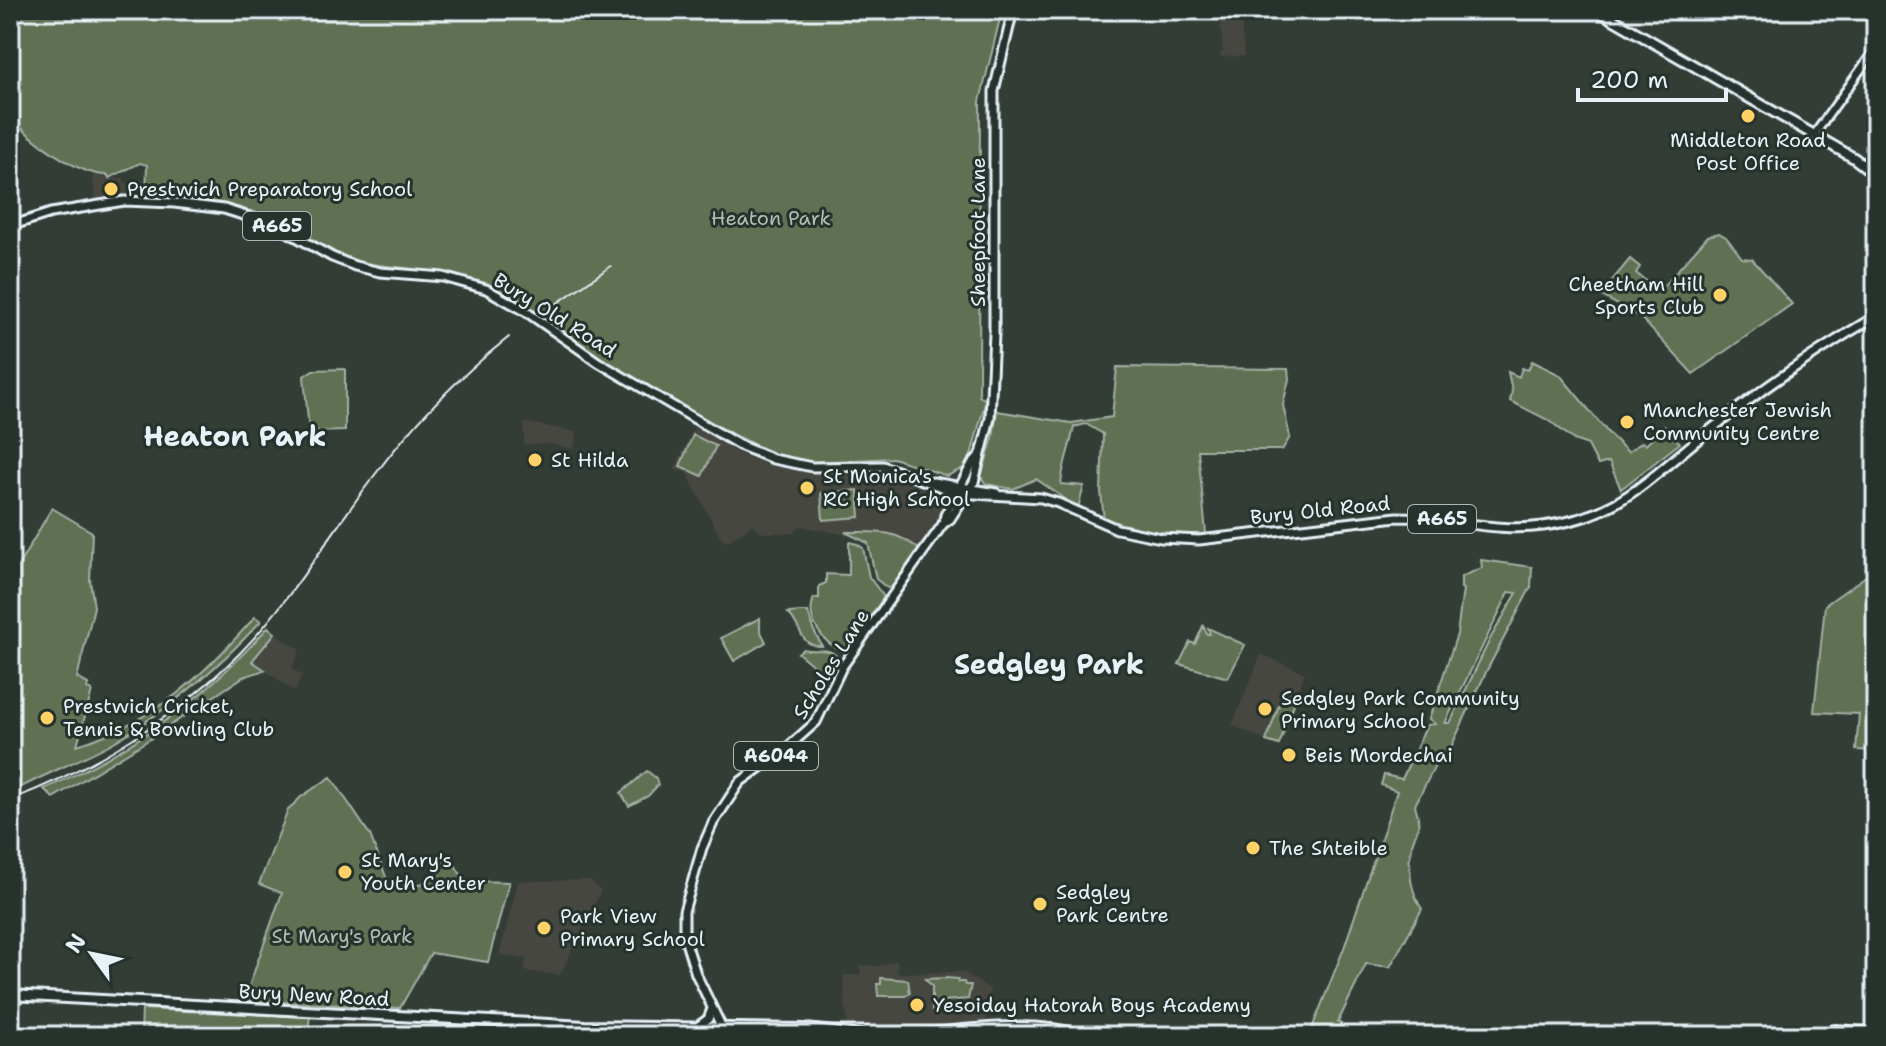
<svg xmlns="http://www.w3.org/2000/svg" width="1886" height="1046" font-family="'Shantell Sans',sans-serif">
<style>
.built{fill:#444640}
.green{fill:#5f7052;stroke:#a4b0a5;stroke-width:2;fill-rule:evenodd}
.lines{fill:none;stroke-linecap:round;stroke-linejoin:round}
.secondary-casing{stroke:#e8f1f8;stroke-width:12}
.primary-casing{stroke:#e8f1f8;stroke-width:13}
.highway-casing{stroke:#e8f1f8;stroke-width:14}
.secondary{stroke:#26332d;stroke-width:6}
.primary{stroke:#26332d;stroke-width:7}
.highway{stroke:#26332d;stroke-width:8}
.tram{stroke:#e8f1f8;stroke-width:2}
.poi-dot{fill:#ffd166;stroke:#26332d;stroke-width:3}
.labels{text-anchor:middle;stroke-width:6;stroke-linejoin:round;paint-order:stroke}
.shield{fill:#26332d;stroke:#aeb8bb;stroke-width:2}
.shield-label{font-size:18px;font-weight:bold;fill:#e8f1f8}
.poi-label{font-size:20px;fill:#e8f1f8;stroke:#26332d;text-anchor:start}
.park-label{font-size:20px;fill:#b1bdb6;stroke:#26332d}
.street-label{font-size:20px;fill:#e8f1f8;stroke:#26332d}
.district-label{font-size:28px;font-weight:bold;fill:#e8f1f8;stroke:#26332d}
</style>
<rect width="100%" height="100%" fill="#343c36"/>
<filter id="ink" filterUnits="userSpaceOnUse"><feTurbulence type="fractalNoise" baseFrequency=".0125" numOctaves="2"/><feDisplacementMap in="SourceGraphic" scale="16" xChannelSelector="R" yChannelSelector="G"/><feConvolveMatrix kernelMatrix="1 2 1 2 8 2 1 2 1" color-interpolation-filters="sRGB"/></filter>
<g filter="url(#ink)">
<!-- built -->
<g class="built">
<polygon points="1219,10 1241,10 1244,56 1221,57 1220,53 1223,52"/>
<polygon points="92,172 108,175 109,178 124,178 124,182 128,182 128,197 95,201"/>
<polygon points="524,422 577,432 574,449 547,444 524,445"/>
<polygon points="695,426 736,452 767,464 810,473 892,478 938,494 942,500 943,507 921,546 917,544 915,548 800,526 794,533 763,533 753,525 727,542 721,539 686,472 674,470"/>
<polygon points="275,633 300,650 292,669 302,675 295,692 252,661"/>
<polygon points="1261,654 1305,673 1279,745 1276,746 1232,725"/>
<polygon points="590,880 601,891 560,975 524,971 526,959 499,955 518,881"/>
<polygon points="897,960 898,973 963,972 990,989 986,1022 891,1030 890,1025 847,1025 843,975 860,975 860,965 878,966"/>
</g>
<!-- green -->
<g class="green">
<path d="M10 10H1002L980 101 979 396 986 400 968 466 947 476 893 458 813 462 775 454 736 436 599 358 523 301 480 282 444 273 362 263 336 253 264 215 237 207 204 200 146 197 147 165 140 163 109 178 108 175C78 176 29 138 10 116Z"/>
<polygon points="1719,233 1726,237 1742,258 1752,259 1792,304 1693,374 1640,317 1600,295 1630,259 1640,267 1636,273 1659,291 1708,236"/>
<polygon points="1532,361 1560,375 1609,434 1628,452 1642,442 1646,445 1664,426 1680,443 1621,489 1609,462 1598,465 1588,445 1574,440 1550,421 1510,401 1512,391 1508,372 1519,377 1522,368 1528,370"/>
<path d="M1117 367 1288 369 1289 379 1283 405 1290 437 1282 450H1198L1206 534H1166L1104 520 1101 492 1103 434 1086 424 1074 427C1070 448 1063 463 1061 484L1084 486 1078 508 1036 479 1013 489 986 484 981 477 993 438 997 411 1071 423 1112 417Z"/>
<polygon points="345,369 345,431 309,432 304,376 313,370"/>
<polygon points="693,435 716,446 702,476 680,466"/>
<polygon points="858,490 860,517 823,520 821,493"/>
<path d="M52 508 92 532 90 580 94 607 77 678 88 684 87 689 92 691 77 745C157 720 201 678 255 617L261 621C217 669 170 709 114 742 80 761 44 774 10 793V580Z"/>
<path d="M845 532C878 532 893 529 919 549L892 587 887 588 876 579 868 543Z"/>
<path d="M849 542 857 544 863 548 869 577 884 597 847 650 843 651C823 644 805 619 814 598H819V586L826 583V574L849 575Z"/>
<path d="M1481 560 1532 567 1531 587 1487 670 1446 758 1438 760 1415 805C1424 834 1413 829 1410 854 1408 872 1412 894 1422 909L1390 967 1366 964 1338 1022 1341 1024C1335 1039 1323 1036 1309 1036L1344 948 1397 791 1381 785 1384 775 1402 779 1427 725 1435 724 1429 719 1457 634 1463 589 1461 588V577L1482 568ZM1509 592 1517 593 1490 639 1450 723H1445Z"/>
<polygon points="1876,569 1876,751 1856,750 1859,714 1814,712 1825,605"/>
<path d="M801 612H808L813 629 822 646C799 647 802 626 788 613Z"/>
<polygon points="760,618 760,630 766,642 734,661 721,638"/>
<polygon points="1203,626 1207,634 1210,634 1208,628 1245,645 1228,678 1179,664 1190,642 1195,644"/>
<path d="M268 627 275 633 252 661 265 670 243 677 150 739 53 798 44 789C130 752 206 698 268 627Z"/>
<path d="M803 649C818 653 829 645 839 659L831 674 821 667 819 670 798 653Z"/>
<polygon points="1285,688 1298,693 1279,745 1266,741"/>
<polygon points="647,771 656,778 658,785 648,796 629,806 621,793"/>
<path d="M331 777 370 835 388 882C421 897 431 876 450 856L459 872 470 884 472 881 509 882 488 962 431 953 400 1008 244 1000 282 893 259 884 288 810 301 797Z"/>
<polygon points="881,978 908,980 910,993 905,996 878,996 877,984 881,984"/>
<polygon points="946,978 958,979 958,982 964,982 965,985 971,985 968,999 944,1001 944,1004 938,1004 938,1011 932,1011 932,986 925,979"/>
<polygon points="142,1009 310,1017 307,1036 141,1036"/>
</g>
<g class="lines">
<defs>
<polyline id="secondary" points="1814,135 1876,48"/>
<g id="primary">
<path d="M10 226 51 213 124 201 174 203 224 209 277 226 332 257 355 266 380 272 443 277 486 289 525 311 598 362 739 445 773 459 812 467 883 466 958 493 1041 498 1058 503 1117 529 1161 538 1199 540 1397 517C1446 517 1495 533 1543 526 1613 517 1640 487 1690 446 1708 431 1726 418 1744 404 1786 372 1830 343 1876 316"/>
<polyline points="933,482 996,493"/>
<polyline points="943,524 945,515 972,464 979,456"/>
<polyline points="697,1027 708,1019 712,1009"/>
<polyline points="723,1030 696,974 684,936 684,911 702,848 713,823 740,782 788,747 816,722 842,667 943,524 950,519 974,482 990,418 994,334 994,91 1013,10"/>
</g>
<g id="highway">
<polyline points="1597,10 1854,158 1876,175"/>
<polyline points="10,995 585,1026 806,1029 868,1036"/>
<polyline points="616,1027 620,1031 762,1036"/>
<path d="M906 1036C967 1030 1028 1019 1088 1036"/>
<polyline points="1808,1036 1835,1030 1876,1033"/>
</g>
</defs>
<!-- secondary casing -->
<use href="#secondary" class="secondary-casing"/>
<!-- primary casing -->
<use href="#primary" class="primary-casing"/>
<!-- highway casing -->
<use href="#highway" class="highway-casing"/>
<!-- secondary -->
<use href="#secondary" class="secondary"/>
<!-- primary -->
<use href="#primary" class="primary"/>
<!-- highway -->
<use href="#highway" class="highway"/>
<!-- tram -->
<g class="tram">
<polyline points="1019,12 1025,10"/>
<polyline points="556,304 611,266"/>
<path d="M10 800C94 768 175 718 239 654 291 601 329 535 374 476 413 423 457 378 509 337"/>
</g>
</g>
</g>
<!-- markers -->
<g class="poi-dot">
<circle cx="1748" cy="116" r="8"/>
<circle cx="111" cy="189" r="8"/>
<circle cx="1720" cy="295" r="8"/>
<circle cx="1627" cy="422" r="8"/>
<circle cx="535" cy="460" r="8"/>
<circle cx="807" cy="488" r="8"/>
<circle cx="1265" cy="709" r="8"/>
<circle cx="47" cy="718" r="8"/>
<circle cx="1289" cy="755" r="8"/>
<circle cx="1253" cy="848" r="8"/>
<circle cx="345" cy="872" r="8"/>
<circle cx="1040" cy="904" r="8"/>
<circle cx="544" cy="928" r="8"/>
<circle cx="917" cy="1005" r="8"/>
</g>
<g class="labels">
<!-- shield labels -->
<g class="shield">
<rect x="243" y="212" width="68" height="28" rx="6"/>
<rect x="1408" y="505" width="68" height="28" rx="6"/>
<rect x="734" y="742" width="84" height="28" rx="6"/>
</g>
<g class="shield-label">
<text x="277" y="232">A665</text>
<text x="1442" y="525">A665</text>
<text x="776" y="762">A6044</text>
</g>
<!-- poi labels -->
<g class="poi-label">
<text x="1748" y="147" text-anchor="middle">Middleton Road<tspan x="1748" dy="23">Post Office</tspan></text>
<text x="127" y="196">Prestwich Preparatory School</text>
<text x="1704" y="291" text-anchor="end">Cheetham Hill<tspan x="1704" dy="23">Sports Club</tspan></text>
<text x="1643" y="417">Manchester Jewish<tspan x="1643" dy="23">Community Centre</tspan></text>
<text x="551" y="467">St Hilda</text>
<text x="823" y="483">St Monica's<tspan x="823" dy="23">RC High School</tspan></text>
<text x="1281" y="705">Sedgley Park Community<tspan x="1281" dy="23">Primary School</tspan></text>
<text x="63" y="713">Prestwich Cricket,<tspan x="63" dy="23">Tennis &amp; Bowling Club</tspan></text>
<text x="1305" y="762">Beis Mordechai</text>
<text x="1269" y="855">The Shteible</text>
<text x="361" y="867">St Mary's<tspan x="361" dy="23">Youth Center</tspan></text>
<text x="1056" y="899">Sedgley<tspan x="1056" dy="23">Park Centre</tspan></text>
<text x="560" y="923">Park View<tspan x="560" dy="23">Primary School</tspan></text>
<text x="933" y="1012">Yesoiday Hatorah Boys Academy</text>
</g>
<!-- park labels -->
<g class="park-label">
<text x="771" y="225">Heaton Park</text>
<text x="342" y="943">St Mary's Park</text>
</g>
<!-- street labels -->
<g class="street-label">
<text transform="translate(978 232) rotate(-90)" y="7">Sheepfoot Lane</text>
<text transform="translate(555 315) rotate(32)" y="7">Bury Old Road</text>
<text transform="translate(1320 510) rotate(-6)" y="7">Bury Old Road</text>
<text transform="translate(831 664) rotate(-58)" y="7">Scholes Lane</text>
<text transform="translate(314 995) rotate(3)" y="7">Bury New Road</text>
</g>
<!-- district labels -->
<g class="district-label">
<text x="235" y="446">Heaton Park</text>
<text x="1049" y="674">Sedgley Park</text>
</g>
</g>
<!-- margin -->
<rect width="1886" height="1046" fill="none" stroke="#26332d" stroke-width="40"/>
<rect x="20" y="20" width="1846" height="1006" fill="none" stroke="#e8f1f8" stroke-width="3" filter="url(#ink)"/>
<!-- north arrow -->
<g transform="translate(92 954) rotate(303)" stroke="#26332d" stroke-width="6" paint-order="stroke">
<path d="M0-6L14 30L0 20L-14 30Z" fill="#e8f1f8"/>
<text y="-12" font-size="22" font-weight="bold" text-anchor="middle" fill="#e8f1f8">N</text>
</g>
<!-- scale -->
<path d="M1578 88v12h148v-12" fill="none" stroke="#e8f1f8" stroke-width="4"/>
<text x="1590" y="88" font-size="24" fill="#e8f1f8" stroke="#26332d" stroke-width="6" paint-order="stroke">200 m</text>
</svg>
